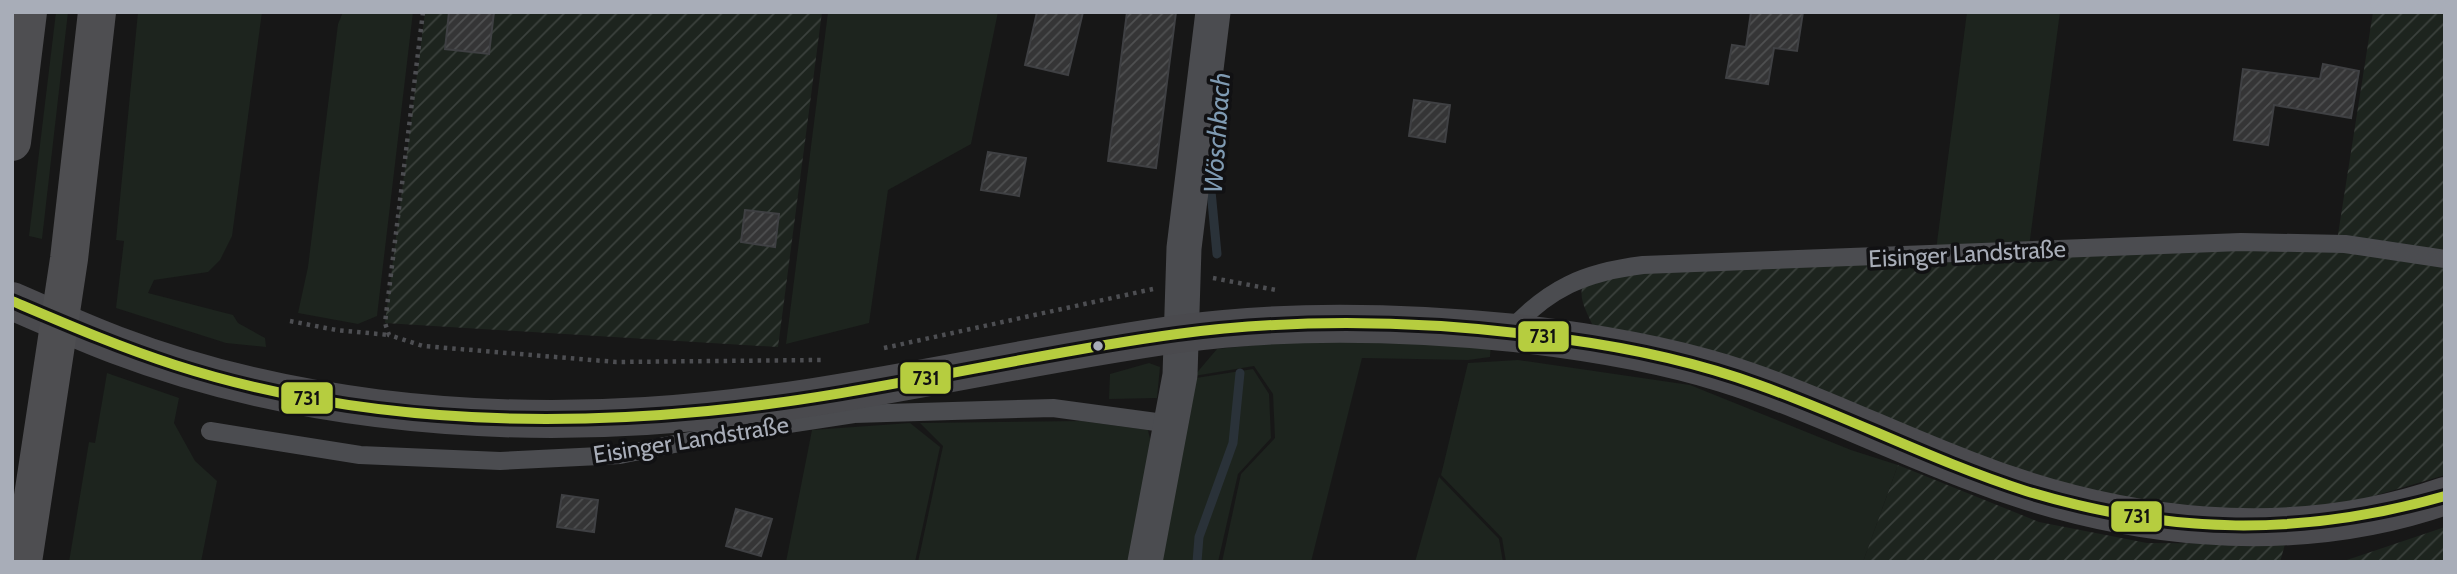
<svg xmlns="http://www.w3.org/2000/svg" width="2457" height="574" font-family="Cabin,sans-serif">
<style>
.grass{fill:#1d241e}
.garden{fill:url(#garden-furrows)}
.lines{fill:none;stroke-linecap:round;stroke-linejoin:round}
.stream{stroke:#2a3239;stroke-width:9}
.building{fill:url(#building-hatch);stroke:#3f4043;stroke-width:2}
.path{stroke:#4d4e52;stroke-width:4.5;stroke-dasharray:3.5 5;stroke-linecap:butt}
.service{stroke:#4b4c50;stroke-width:18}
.minor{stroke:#4b4c50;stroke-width:35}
.secondary{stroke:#4a4a4e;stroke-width:38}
.motorway{stroke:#4e4e51;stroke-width:38}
.bus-1-casing{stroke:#111113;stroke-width:16}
.bus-1{stroke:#b6cd3f;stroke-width:10}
.bus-dot{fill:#a8adb8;stroke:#111113;stroke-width:2.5}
.labels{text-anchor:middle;stroke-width:7;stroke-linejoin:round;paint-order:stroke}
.street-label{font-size:24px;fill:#a8adb8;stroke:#111113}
.water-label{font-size:26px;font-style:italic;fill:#7f9bb3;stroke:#111113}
.line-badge{stroke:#111113;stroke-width:2.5}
.pale-badge-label{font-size:19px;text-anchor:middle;font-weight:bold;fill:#111}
</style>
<defs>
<pattern id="garden-furrows" width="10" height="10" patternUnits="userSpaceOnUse" patternTransform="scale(1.75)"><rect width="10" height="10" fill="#1d241e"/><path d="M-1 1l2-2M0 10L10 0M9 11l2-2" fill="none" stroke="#3b413d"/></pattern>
<pattern id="building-hatch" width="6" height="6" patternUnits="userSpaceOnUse" patternTransform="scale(1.75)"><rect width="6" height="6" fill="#353536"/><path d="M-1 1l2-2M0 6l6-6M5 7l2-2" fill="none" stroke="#4f5051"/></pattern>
</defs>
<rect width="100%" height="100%" fill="#171717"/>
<!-- grass -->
<g class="grass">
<polygon points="56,12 68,12 42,239 29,236"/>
<polygon points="138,12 262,12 232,236 220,260 208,272 154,280 148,293 233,315 238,323 265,338 266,347 226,343 116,308 124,241 116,240"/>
<polygon points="343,12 413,12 377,316 358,324 298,313 308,267 338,24"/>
<polygon points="828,12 998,12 971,144 888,190 869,323 786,344"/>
<polygon points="1967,12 2060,12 2029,247 1936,250"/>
<polygon points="1337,337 1491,343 1490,357 1468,360 1362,358 1311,562 1222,562 1241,474 1275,438 1273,394 1254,366 1194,376 1217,349"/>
<polygon points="1518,360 1690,385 1851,450 1898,465 1863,562 1506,562 1502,538 1441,475 1468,363"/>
<polygon points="1149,363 1160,367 1157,398 1109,399 1110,374"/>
<polygon points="1253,369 1269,394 1271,438 1238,474 1218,562 1160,562 1196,378"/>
<polygon points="107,373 179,398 174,423 195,461 217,481 201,562 69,562 89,442 95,443"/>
<polygon points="1082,421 1148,430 1153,452 1132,562 918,562 943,446 920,423"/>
<polygon points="910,423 940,447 915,562 786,562 812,430"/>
<polygon points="1439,477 1499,539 1503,562 1415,562"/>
</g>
<!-- garden -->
<g class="garden">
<polygon points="425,12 822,12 778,347 385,323"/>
<path d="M2373 12H2445V475L2340 506 2267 513 2179 509 2070 490 1593 326C1587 312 1578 299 1583 284L1603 272 2336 247Z"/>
<polygon points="1898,465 2039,522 2147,543 2285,544 2280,562 1863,562"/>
<polygon points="2445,527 2445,562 2341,562"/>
</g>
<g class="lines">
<!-- stream -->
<g class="stream">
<polyline points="1209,170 1217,254"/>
<polyline points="1197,562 1199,537 1233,443 1240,373"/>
</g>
</g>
<!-- building -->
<g class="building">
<polygon points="449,12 494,12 489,54 445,49"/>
<polygon points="1037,12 1083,12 1068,75 1025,65"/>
<polygon points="1127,12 1176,12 1156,168 1108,161"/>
<polygon points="1751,12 1803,12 1797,51 1774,48 1768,84 1726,78 1732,45 1746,47"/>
<polygon points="2323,64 2359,71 2351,118 2274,105 2268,145 2234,140 2243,69 2320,79"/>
<polygon points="1414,100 1450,105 1445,142 1409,136"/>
<polygon points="988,152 1026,158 1019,196 981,190"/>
<polygon points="745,210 779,214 775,247 741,242"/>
<polygon points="562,495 598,500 594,532 557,527"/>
<polygon points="736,509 772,519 761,556 726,546"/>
</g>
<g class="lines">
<!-- path -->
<g class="path">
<polyline points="423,12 385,323 389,335 423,346 616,362 821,360"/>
<polyline points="1213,278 1276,290"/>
<polyline points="290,321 336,330 389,335"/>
<polyline points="884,348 1153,289"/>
</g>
<!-- service -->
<g class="service">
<path d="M1508 333C1548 288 1585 272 1643 265L2241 242 2345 244 2445 259"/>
<polyline points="210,431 360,455 500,461 620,455 724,434 854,414 1053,408 1171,424"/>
</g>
<!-- minor -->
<polyline class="minor" points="1145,562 1180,375 1184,248 1213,12"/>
<!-- secondary -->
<path class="secondary" d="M12 301C47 316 81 332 116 345 282 408 470 427 646 416 825 405 1000 359 1178 334 1288 319 1404 322 1515 333 1585 341 1656 352 1723 373 1807 399 1886 439 1968 470 2119 529 2289 550 2445 496"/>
<!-- motorway -->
<g class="motorway">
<polyline points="12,142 28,12"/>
<polyline points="23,562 69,259 97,12"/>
</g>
<defs>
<path id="bus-1" d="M12 301C66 324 119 347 175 365 346 420 531 428 708 411 866 396 1020 355 1177 334 1305 317 1437 321 1564 339 1630 348 1696 362 1759 385 1849 417 1935 462 2026 491 2171 535 2300 537 2445 496"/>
</defs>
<!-- bus-1 casing -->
<use href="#bus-1" class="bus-1-casing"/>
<!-- bus-1 -->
<use href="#bus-1" class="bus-1"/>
</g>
<!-- markers -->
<circle class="bus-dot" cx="1098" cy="346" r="6"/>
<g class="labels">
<!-- street labels -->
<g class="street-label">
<text transform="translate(1967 254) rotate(-3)" y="8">Eisinger Landstraße</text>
<text transform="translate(691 440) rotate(-9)" y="8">Eisinger Landstraße</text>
</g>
<!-- water labels -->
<g class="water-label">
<text transform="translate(1217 133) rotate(-86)" y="9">Wöschbach</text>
</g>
</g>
<g class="line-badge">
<rect x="1517" y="320" width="53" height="33" rx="7" fill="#b6cd3f"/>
<rect x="899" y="361" width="53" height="34" rx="7" fill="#b6cd3f"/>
<rect x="280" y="381" width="54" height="34" rx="7" fill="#b6cd3f"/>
<rect x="2110" y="500" width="53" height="33" rx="7" fill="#b6cd3f"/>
</g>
<g class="pale-badge-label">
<text x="1543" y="343">731</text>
<text x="926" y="385">731</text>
<text x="307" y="405">731</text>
<text x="2137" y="523">731</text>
</g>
<!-- border -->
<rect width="2457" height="574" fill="none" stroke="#a8adb8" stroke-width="28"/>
</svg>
